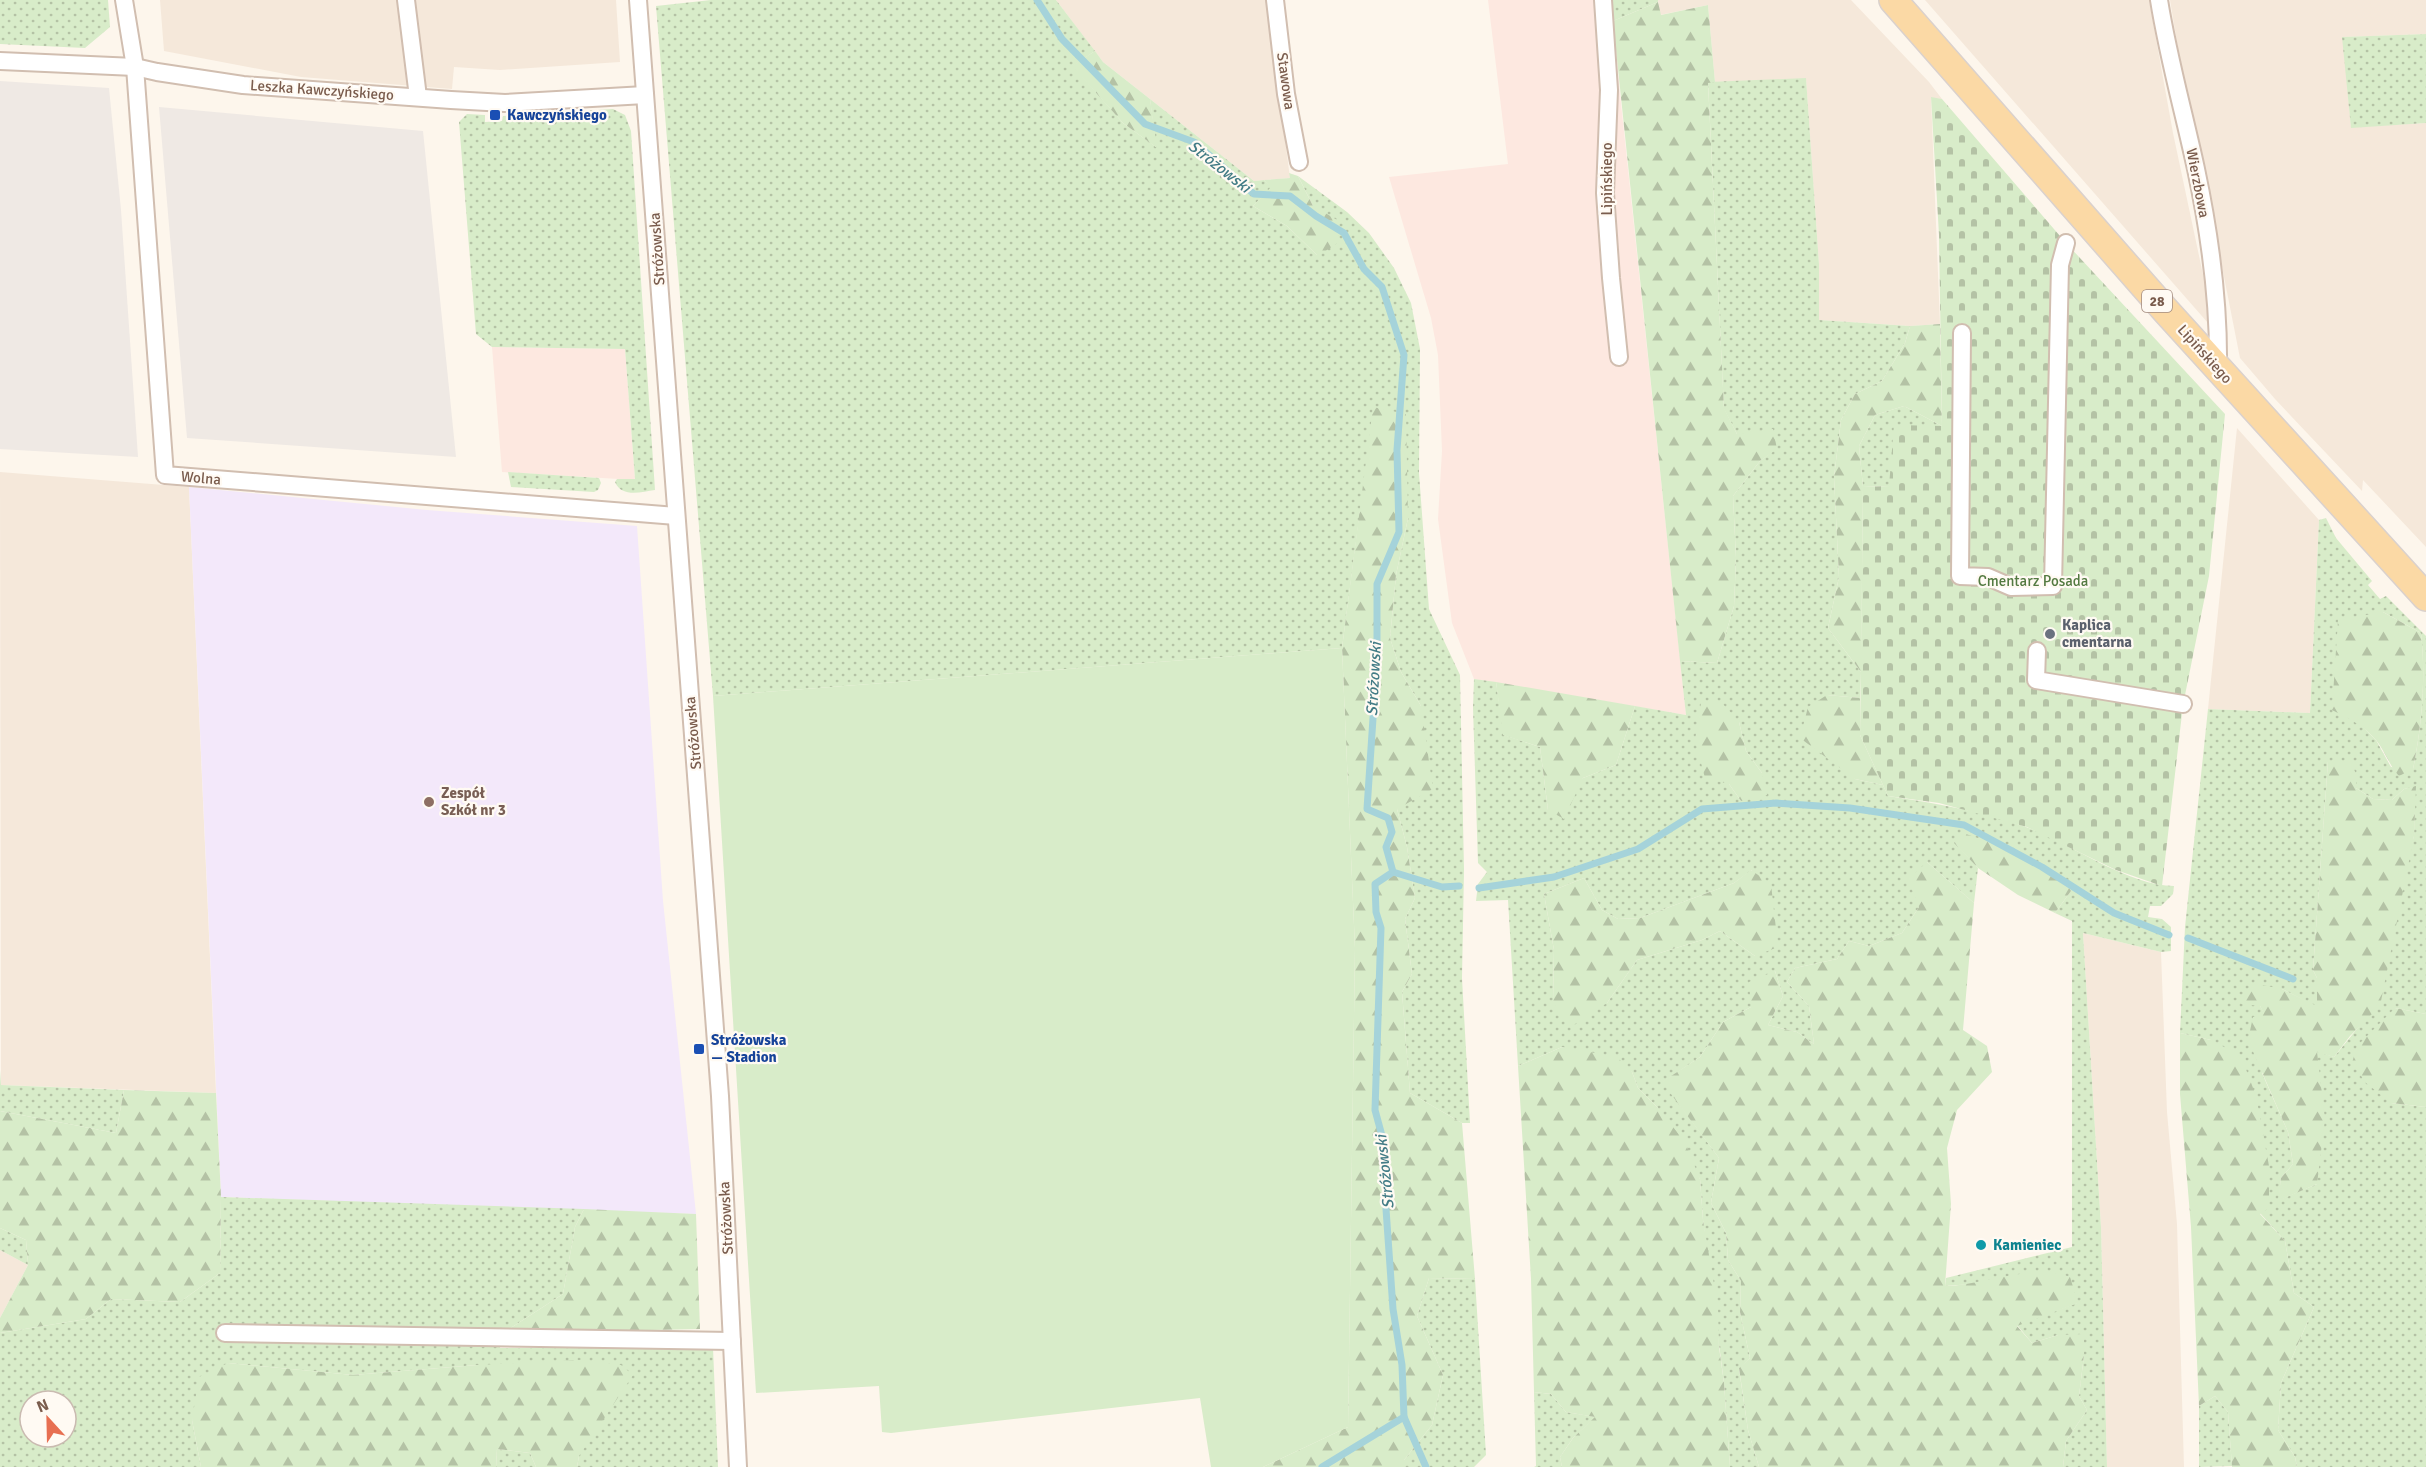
<svg xmlns="http://www.w3.org/2000/svg" width="2426" height="1467" font-family="Signika,sans-serif">
<style>
.residential{fill:#f5e8da}
.commercial{fill:#fde8e0}
.industrial{fill:#efe9e4}
.education{fill:#f3e8fa}
.grass{fill:url(#grass-dots);fill-rule:evenodd}
.forest{fill:url(#forest-firs)}
.cemetery{fill:url(#cemetery-stones)}
.pitch{fill:#d8ecc9}
.lines{fill:none;stroke-linecap:round;stroke-linejoin:round}
.stream{stroke:#a5d3da;stroke-width:7}
.street-casing{stroke:#d1beb0;stroke-width:20}
.primary-casing{stroke:#dad1cd;stroke-width:30}
.street{stroke:#fff;stroke-width:16}
.primary{stroke:#fbd9a5;stroke-width:27}
.transit-dot{fill:#1a4fb4;stroke:#fffaf3;stroke-width:2}
.worship-dot{fill:#6b7280;stroke:#fffaf3;stroke-width:2}
.education-dot{fill:#8d6e63;stroke:#fffaf3;stroke-width:2}
.culture-dot{fill:#0f9aa8;stroke:#fffaf3;stroke-width:2}
.labels{text-anchor:middle;stroke-width:4.5;stroke-linejoin:round;paint-order:stroke}
.shield{fill:#fffaf3;stroke:#a28b7f;stroke-width:1.5}
.shield-label{font-size:14px;font-weight:bold;fill:#7a5c4d}
.street-label{font-size:15px;fill:#7a5c4d;stroke:#fffaf3}
.transit-label{font-size:15px;font-weight:bold;fill:#164399;stroke:#fffaf3;text-anchor:start}
.park-label{font-size:15px;fill:#537a41;stroke:#fffaf3}
.worship-label{font-size:15px;font-weight:bold;fill:#5b616d;stroke:#fffaf3;text-anchor:start}
.education-label{font-size:15px;font-weight:bold;fill:#785e54;stroke:#fffaf3;text-anchor:start}
.culture-label{font-size:15px;font-weight:bold;fill:#0d838f;stroke:#fffaf3;text-anchor:start}
.water-label{font-size:16px;font-style:italic;fill:#437c86;stroke:#fffaf3}
</style>
<defs>
<pattern id="grass-dots" width="8" height="8" patternUnits="userSpaceOnUse" patternTransform="scale(1.5)"><rect width="8" height="8" fill="#d8ecc9"/><path d="M2 2h.1M6 6h.1" fill="none" stroke="#b4c2a5" stroke-width="1.8" stroke-linecap="round"/></pattern>
<pattern id="forest-firs" width="22" height="20" patternUnits="userSpaceOnUse" patternTransform="scale(1.5)"><rect width="22" height="20" fill="#d8ecc9"/><path d="M5 1l3.5 6h-7zM16 11l3.5 6h-7z" fill="#b4c2a5"/></pattern>
<pattern id="cemetery-stones" width="16" height="16" patternUnits="userSpaceOnUse" patternTransform="scale(1.5)"><rect width="16" height="16" fill="#d8ecc9"/><path d="M2 7V4a2 2 0 0 1 4 0v3zM10 15v-3a2 2 0 0 1 4 0v3z" fill="#b4c2a5"/></pattern>
</defs>
<rect width="100%" height="100%" fill="#fdf6ec"/>
<!-- residential -->
<g class="residential">
<polygon points="160,0 616,0 620,62 500,70 454,67 452,89 301,77 164,51"/>
<polygon points="1056,0 1267,0 1290,178 1254,181 1103,62"/>
<polygon points="1658,0 1851,0 1929,82 1942,99 1931,98 1940,324 1910,326 1819,320 1819,264 1806,79 1715,82 1708,5 1660,15"/>
<polygon points="1925,0 2149,0 2173,133 2212,317 2208,323"/>
<polygon points="2170,0 2426,0 2426,34 2343,37 2351,127 2426,123 2426,547 2363,480 2362,491 2275,399 2240,358 2202,165 2184,85"/>
<polygon points="2237,428 2319,520 2310,713 2208,709"/>
<polygon points="0,472 189,487 216,1093 1,1085"/>
<polygon points="2083,933 2161,952 2167,1112 2177,1224 2184,1467 2107,1467 2101,1227"/>
<polygon points="0,1250 28,1265 0,1318"/>
</g>
<!-- commercial -->
<g class="commercial">
<polygon points="1488,0 1610,0 1686,715 1474,679 1452,623 1438,519 1442,451 1438,355 1431,318 1389,177 1508,164"/>
<polygon points="492,347 625,349 635,480 502,472"/>
</g>
<!-- industrial -->
<g class="industrial">
<polygon points="0,81 109,88 121,210 138,457 0,449"/>
<polygon points="159,107 423,131 456,457 187,438"/>
</g>
<!-- education -->
<polygon class="education" points="189,487 427,510 637,526 663,901 696,1214 221,1197"/>
<!-- grass -->
<g class="grass">
<polygon points="0,0 108,0 110,27 85,48 0,44"/>
<polygon points="711,0 1056,0 1095,51 1073,66 1123,123 1156,147 1150,99 1254,181 1264,180 1272,187 1253,206 1287,226 1317,255 1313,206 1298,176 1347,212 1369,233 1394,268 1411,303 1420,349 1419,473 1429,609 1460,675 1464,870 1462,978 1470,1123 1462,1123 1410,1093 1402,992 1412,974 1405,919 1415,898 1407,847 1397,809 1421,706 1401,672 1390,638 1396,575 1408,518 1360,511 1342,648 713,696 656,6"/>
<polygon points="1610,0 1658,0 1658,2 1613,21"/>
<polygon points="2426,34 2426,123 2351,128 2342,37"/>
<path d="M1806 78 1819 264V320L1910 326 1905 343 1882 381 1855 394 1841 420 1834 477 1839 577 1828 628 1861 672 1860 698 1827 695 1855 779 1883 785 1888 796C1934 803 1982 811 2026 827 2070 843 2128 886 2174 886L2173 894 2161 906H2150L2148 917 2162 919 2171 927V951L2161 952 2083 933 2101 1227 2107 1467H2063L2066 1441 2087 1410 2079 1396 2084 1355 2058 1335 2032 1343 2017 1325 2077 1303 1972 1284 1945 1286 1946 1278 2072 1247V921L2055 913 2071 891 1955 843 1978 868 1974 903 1927 862 1919 907 1902 933 1869 946 1849 941 1837 959 1795 968 1787 982 1809 1006 1814 1044 1797 1032 1768 1025 1783 996 1775 971 1751 1007 1723 1022 1700 1057 1663 1082 1719 1158 1711 1203 1726 1233 1728 1260 1741 1281 1740 1312 1750 1358 1739 1369 1748 1430 1759 1467H1730L1724 1383 1703 1220 1700 1179 1657 1107 1638 1088 1632 1072 1562 1047 1518 1066 1508 900 1476 901 1478 884 1487 872 1478 863 1473 708 1474 679 1496 682 1504 735 1540 747 1548 810 1583 778 1616 765 1635 706 1686 715 1680 661 1717 663 1734 606 1736 558 1733 496 1760 461 1777 448 1737 434 1724 409 1708 82ZM1739 722 1746 751 1762 773 1741 801 1729 784ZM1752 870 1755 956 1720 931 1702 940 1637 960 1607 1003H1553L1554 950 1544 894 1584 878 1602 910 1618 919 1640 918 1734 883Z"/>
<path d="M613 109 625 115 631 131 655 490C641 492 622 498 615 482L617 479H635L625 349 492 347 476 334 459 122 467 114 485 115V122L502 121 503 116Z"/>
<polygon points="1904,406 1942,426 1889,486 1863,487 1859,446 1875,415"/>
<polygon points="508,472 599,478 601,483 598,490 594,492 511,487"/>
<path d="M2326 518 2336 538 2372 581 2368 585 2380 599 2386 596 2426 636V1014L2395 1008 2391 1103 2426 1107V1467H2297L2295 1457 2278 1430 2281 1383 2314 1307 2294 1293 2285 1241 2260 1213 2211 1040 2180 1033 2185 927 2208 709 2310 713 2319 520ZM2383 612 2421 633C2426 676 2422 726 2413 769L2391 767 2376 740 2358 722ZM2328 761 2356 774V788L2373 799 2392 800 2404 789 2415 787 2414 836 2361 1024 2334 1057 2317 1051V1184L2279 1200 2281 1178 2293 1164 2288 1132 2262 1073 2265 1015 2260 1006 2282 989 2317 1007V978L2313 970Z"/>
<polygon points="0,1070 1,1085 124,1090 116,1133 0,1111"/>
<path d="M221 1197 584 1209 575 1227 563 1294 503 1333 500 1348H713L718 1467H577L579 1456 477 1365 353 1375 228 1363 192 1420 201 1467H0V1333L86 1319 111 1299 180 1302 220 1273ZM30 1401H66V1437H30Z"/>
<polygon points="0,1228 26,1240 28,1265 0,1250"/>
<polygon points="1429,1278 1475,1279 1486,1455 1474,1467 1404,1467 1404,1460 1432,1425 1443,1375 1417,1316"/>
<polygon points="1534,1392 1551,1394 1566,1412 1596,1417 1573,1438 1560,1457 1562,1467 1534,1467 1536,1466"/>
<polygon points="2215,1396 2228,1412 2232,1466 2199,1467 2199,1406"/>
<polygon points="497,1449 530,1453 536,1467 496,1467"/>
</g>
<!-- forest -->
<g class="forest">
<polygon points="1658,2 1661,15 1708,5 1715,82 1708,83 1724,408 1737,434 1773,429 1777,449 1760,461 1733,496 1736,558 1734,606 1717,663 1680,661 1613,21"/>
<polygon points="1095,51 1103,62 1150,99 1157,148 1123,123 1072,66"/>
<polygon points="1289,173 1298,176 1313,206 1339,221 1339,242 1318,256 1287,226 1253,206 1271,187 1264,180 1290,178"/>
<polygon points="1940,324 1942,426 1904,406 1875,415 1859,446 1863,487 1861,672 1828,628 1839,577 1834,477 1841,420 1855,394 1882,381 1905,343 1910,326"/>
<polygon points="1373,407 1406,414 1408,518 1396,575 1390,638 1401,672 1421,706 1433,789 1397,809 1407,847 1415,898 1405,919 1412,974 1402,992 1410,1093 1462,1123 1475,1279 1429,1278 1417,1316 1443,1375 1432,1425 1404,1460 1404,1467 1263,1467 1348,1427 1355,948 1342,648"/>
<path d="M2383 612 2421 633C2426 676 2422 726 2413 769L2399 776C2389 765 2385 751 2376 740 2363 725 2348 718 2332 710L2338 620Z"/>
<polygon points="1496,682 1635,706 1616,765 1583,778 1564,819 1548,810 1540,747 1503,735"/>
<polygon points="1827,695 1860,698 1860,735 1883,785 1855,779 1800,738 1808,707"/>
<polygon points="1701,703 1722,703 1739,722 1746,751 1762,773 1767,795 1741,801 1729,784 1705,778 1695,740"/>
<polygon points="2328,761 2351,762 2356,774 2356,788 2373,799 2392,800 2404,789 2416,786 2414,836 2380,1006 2350,1036 2334,1057 2317,1052 2325,1119 2317,1184 2278,1201 2281,1178 2293,1164 2288,1132 2248,1040 2253,1017 2264,1014 2260,1006 2241,1004 2252,983 2282,989 2317,1006 2317,978 2313,970"/>
<polygon points="1963,833 2022,853 2061,875 2071,891 2055,913 2018,895 1978,868 1954,843"/>
<path d="M1927 862 1974 903 1963 1030 1987 1046 1992 1072 1957 1110 1947 1148 1951 1204 1945 1286C1984 1286 2034 1262 2070 1277L2078 1303 2017 1326 2032 1343 2058 1335 2084 1334V1355L2079 1396 2087 1410 2066 1441 2063 1467H1759L1748 1430 1739 1368 1750 1358 1740 1312 1741 1281 1728 1260 1726 1233 1711 1203 1719 1158 1662 1082 1700 1057 1723 1022 1751 1007 1749 982 1775 971 1783 996 1768 1025 1797 1032 1814 1044 1809 1006 1787 982 1795 968 1837 959 1849 941 1869 946 1902 933 1919 907 1908 879Z"/>
<polygon points="1751,870 1771,884 1778,947 1755,956 1720,931 1702,940 1637,960 1607,1003 1572,1026 1553,1003 1554,950 1544,894 1584,878 1602,910 1618,919 1640,918 1734,883"/>
<polygon points="2395,1008 2426,1014 2426,1107 2391,1103 2366,1083 2352,1063 2357,1046"/>
<polygon points="2180,1033 2211,1040 2241,1056 2256,1096 2269,1166 2269,1208 2260,1214 2285,1241 2294,1293 2314,1307 2281,1383 2278,1430 2295,1457 2297,1467 2232,1467 2228,1412 2215,1396 2199,1406 2191,1227 2180,1094"/>
<polygon points="1562,1047 1617,1057 1632,1072 1638,1088 1657,1107 1685,1142 1700,1179 1703,1220 1718,1308 1719,1347 1724,1383 1730,1467 1562,1467 1560,1457 1573,1438 1595,1417 1566,1412 1551,1394 1534,1392 1531,1279 1518,1066"/>
<polygon points="124,1090 216,1093 221,1197 220,1273 180,1302 111,1299 86,1319 0,1333 0,1318 28,1265 26,1240 0,1228 0,1111 116,1133"/>
<polygon points="584,1209 696,1214 700,1329 503,1333 563,1294 575,1227"/>
<polygon points="582,1360 621,1365 633,1375 579,1456 577,1467 536,1467 530,1453 497,1449 496,1467 201,1467 192,1420 199,1377 228,1363 353,1375 477,1365"/>
</g>
<!-- cemetery -->
<polygon class="cemetery" points="1931,97 1942,99 2066,243 2225,414 2209,576 2183,705 2162,886 2116,870 2027,827 1939,803 1888,796 1860,735 1863,487 1889,486 1894,425 1942,426 1939,235"/>
<!-- pitch -->
<polygon class="pitch" points="1342,648 1355,948 1348,1427 1263,1467 1211,1467 1200,1398 891,1433 882,1432 879,1386 756,1393 713,696"/>
<g class="lines">
<!-- stream -->
<g class="stream">
<polyline points="1037,0 1062,39 1145,124 1194,142 1254,194 1290,196 1316,216 1344,233 1364,269 1382,287 1404,355 1397,450 1399,532 1377,584 1377,658 1367,809 1388,818 1392,832 1386,847 1393,872 1375,884 1376,912 1381,928 1375,1110 1385,1147 1386,1209 1393,1309 1402,1365 1404,1417 1322,1467"/>
<polyline points="1393,872 1442,887 1459,886"/>
<polyline points="1479,888 1554,877 1638,849 1702,809 1776,803 1850,808 1964,825 2042,867 2114,913 2169,935"/>
<polyline points="2188,938 2293,979"/>
<polyline points="1404,1417 1426,1467"/>
</g>
<defs>
<g id="street">
<polyline points="124,0 135,67 165,475 676,516"/>
<polyline points="406,0 418,97"/>
<polyline points="638,0 720,1096 738,1467"/>
<polyline points="1275,0 1286,94 1299,162"/>
<polyline points="1603,0 1609,90 1605,193 1611,278 1619,357"/>
<path d="M2159 0C2168 57 2184 113 2196 169 2210 235 2219 301 2218 368"/>
<polyline points="0,61 135,67 157,72 243,85 451,100 505,103 645,95"/>
<polyline points="1962,333 1960,576 1988,577 2011,587 2053,586 2060,265 2066,243"/>
<polyline points="2037,651 2036,680 2183,704"/>
<polyline points="225,1333 732,1341"/>
</g>
<polyline id="primary" points="1893,0 2166,311 2426,597"/>
</defs>
<!-- street casing -->
<use href="#street" class="street-casing"/>
<!-- primary casing -->
<use href="#primary" class="primary-casing"/>
<!-- street -->
<use href="#street" class="street"/>
<!-- primary -->
<use href="#primary" class="primary"/>
</g>
<!-- markers -->
<g class="transit-dot">
<rect x="489" y="109" width="12" height="12" rx="3"/>
<rect x="693" y="1043" width="12" height="12" rx="3"/>
</g>
<circle class="worship-dot" cx="2050" cy="634" r="6"/>
<circle class="education-dot" cx="429" cy="802" r="6"/>
<circle class="culture-dot" cx="1981" cy="1245" r="6"/>
<g class="labels">
<!-- shield labels -->
<rect class="shield" x="2142" y="290" width="30" height="22" rx="4.5"/>
<g class="shield-label">
<text x="2157" y="306">28</text>
</g>
<!-- street labels -->
<g class="street-label">
<text transform="translate(1286 81) rotate(82)" y="5">Stawowa</text>
<text transform="translate(322 90) rotate(4)" y="5">Leszka Kawczyńskiego</text>
<text transform="translate(1607 179) rotate(-90)" y="5">Lipińskiego</text>
<text transform="translate(2198 183) rotate(79)" y="5">Wierzbowa</text>
<text transform="translate(657 249) rotate(-94)" y="5">Stróżowska</text>
<text transform="translate(2205 354) rotate(48)" y="5">Lipińskiego</text>
<text transform="translate(201 478) rotate(5)" y="5">Wolna</text>
<text transform="translate(693 733) rotate(-95)" y="5">Stróżowska</text>
<text transform="translate(726 1218) rotate(-93)" y="5">Stróżowska</text>
</g>
<!-- transit labels -->
<g class="transit-label">
<text x="507" y="120">Kawczyńskiego</text>
<text x="711" y="1045">Stróżowska<tspan x="711" dy="17">— Stadion</tspan></text>
</g>
<!-- park labels -->
<g class="park-label">
<text x="2033" y="586">Cmentarz Posada</text>
</g>
<!-- worship labels -->
<g class="worship-label">
<text x="2062" y="630">Kaplica<tspan x="2062" dy="17">cmentarna</tspan></text>
</g>
<!-- education labels -->
<g class="education-label">
<text x="441" y="798">Zespół<tspan x="441" dy="17">Szkół nr 3</tspan></text>
</g>
<!-- culture labels -->
<g class="culture-label">
<text x="1993" y="1250">Kamieniec</text>
</g>
<!-- water labels -->
<g class="water-label">
<text transform="translate(1220 166) rotate(38)" y="6">Stróżowski</text>
<text transform="translate(1373 679) rotate(-87)" y="6">Stróżowski</text>
<text transform="translate(1384 1172) rotate(-96)" y="6">Stróżowski</text>
</g>
</g>
<!-- north arrow -->
<g transform="translate(48 1419) rotate(338)"><circle r="28" fill="#fffaf3" stroke="#cabbb1" stroke-width="1.5"/>
<path d="M0-4.5L10 22L0 15L-10 22Z" fill="#e76f51"/>
<text y="-9" font-size="16" font-weight="bold" text-anchor="middle" fill="#7a5c4d">N</text>
</g>
</svg>
